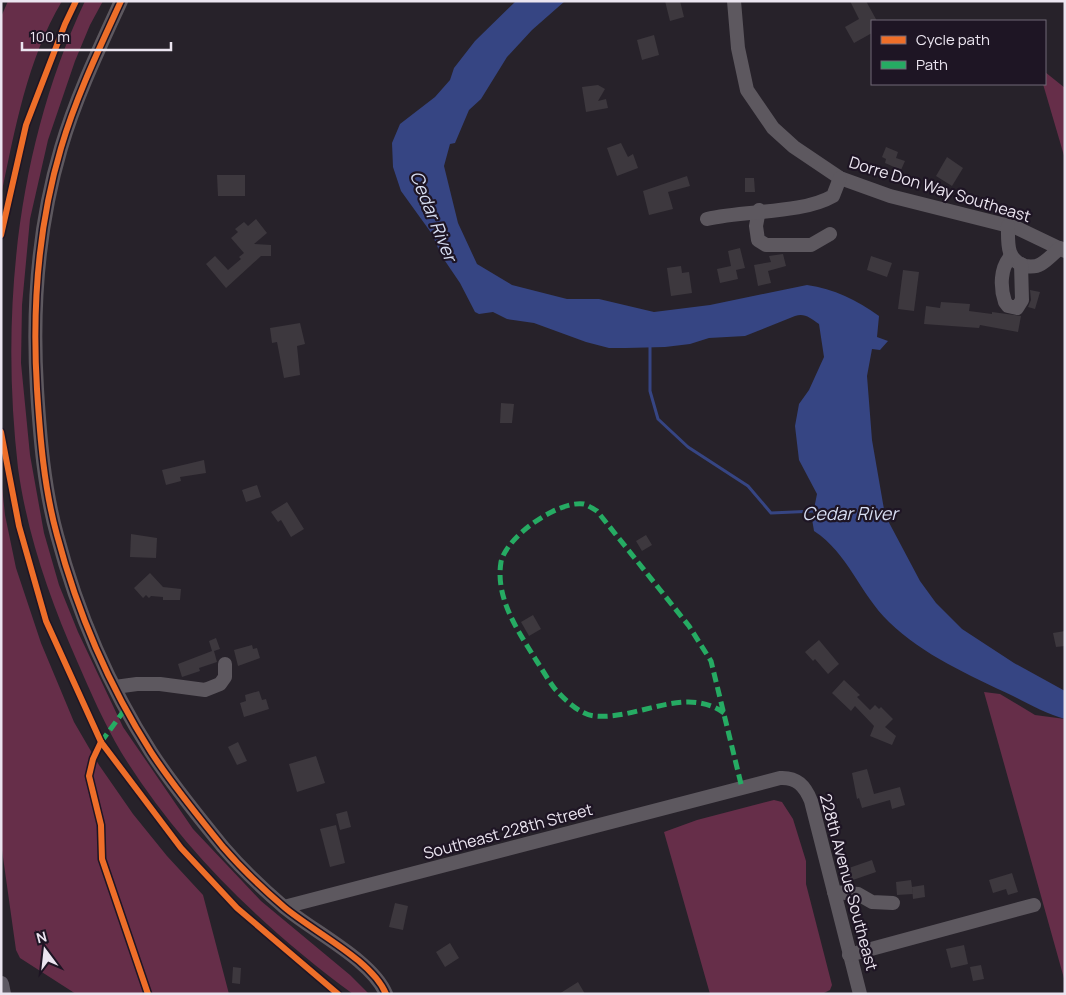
<svg xmlns="http://www.w3.org/2000/svg" width="1066" height="995" font-family="Manrope,sans-serif">
<style>
.green{fill:#662e49}
.water{fill:#364583}
.lines{fill:none;stroke-linecap:round;stroke-linejoin:round}
.stream{stroke:#364583;stroke-width:3}
.building{fill:#3d383e}
.minor{stroke:#5d585f;stroke-width:14}
.major{stroke:#5e5964;stroke-width:16}
.quiet{stroke:#26ab63;stroke-width:5;stroke-dasharray:10 5;stroke-linecap:butt}
.cycleway-casing{stroke:#1e1524;stroke-width:9}
.cycleway{stroke:#ee6e29;stroke-width:6}
.labels{text-anchor:middle;stroke-width:4.5;stroke-linejoin:round;paint-order:stroke}
.street-label{font-size:16px;fill:#ebe5f0;stroke:#1e1524}
.water-label{font-size:18px;font-style:italic;fill:#d6ddf1;stroke:#1e1524}
</style>
<rect width="100%" height="100%" fill="#27222a"/>
<!-- green -->
<g class="green">
<path d="M8 1H62C27 60 15 129 1 196V17Z"/>
<path d="M85 1H103L90 25 75 61 48 140 30 219 22 305 21 363 30 455 44 533 59 585 78 632 123 727 193 829 261 901 350 975 369 994H353C262 927 180 848 121 752 104 723 90 691 77 661 50 600 27 534 18 468 0 311 17 145 85 1Z"/>
<polygon points="1045,72 1065,88 1065,159 1043,84"/>
<polygon points="1,477 5,515 16,568 41,643 74,722 99,765 133,814 167,856 203,895 229,994 76,994 20,958 16,950 1,843"/>
<polygon points="984,692 1000,694 1035,715 1065,719 1065,982"/>
<polygon points="774,800 782,802 793,819 806,861 806,884 832,985 830,990 822,994 710,994 664,832 697,820"/>
</g>
<!-- water -->
<path class="water" d="M516 1H565L532 30 507 57 481 99 469 110 455 143 450 144 444 166 458 223 477 264 512 285 567 299H599L654 312 710 305 807 285C834 289 857 300 879 316L877 337 888 341 880 350 872 349 867 376 872 440 885 515 920 581 936 603 962 629 1014 663 1065 691V719C1047 714 1029 704 1013 696 969 675 923 655 889 622 860 594 848 553 814 531L812 519 817 494 799 460 795 426 799 404 809 390 824 357 819 324C810 318 805 313 795 316L745 336 709 338 690 344 665 347 626 348H609L586 342 534 323 507 319 493 312 479 314 475 312 460 283 441 255 432 234 401 191 393 167 392 143 400 124 435 97 450 80 454 68 475 41Z"/>
<g class="lines">
<!-- stream -->
<polyline class="stream" points="650,345 650,391 658,419 688,447 748,486 771,513 816,511"/>
</g>
<!-- building -->
<g class="building">
<polygon points="665,1 680,1 684,17 670,21"/>
<polygon points="850,1 866,1 877,21 872,21 872,33 854,43 845,27 859,19"/>
<polygon points="654,35 659,55 642,60 637,40"/>
<polygon points="598,85 605,89 598,101 606,99 608,108 586,112 582,87"/>
<polygon points="621,143 628,157 633,154 638,168 617,176 607,148"/>
<polygon points="886,147 898,152 896,158 905,161 901,170 885,163 886,159 882,157"/>
<polygon points="947,157 963,168 952,186 936,176"/>
<polygon points="217,175 245,175 245,196 218,196"/>
<polygon points="687,176 690,186 668,192 673,209 649,215 643,191"/>
<polygon points="745,178 754,178 755,192 745,192"/>
<polygon points="256,219 267,233 254,244 271,245 271,256 261,256 226,288 206,264 215,256 228,270 241,259 239,257 244,253 231,238 238,232 235,229 244,222 248,226"/>
<polygon points="740,248 745,268 736,270 738,279 720,283 717,269 731,266 728,251"/>
<polygon points="783,254 786,266 768,271 771,283 758,286 754,265 771,262 769,256"/>
<polygon points="871,256 892,263 887,277 867,270"/>
<polygon points="681,266 682,273 689,272 692,293 671,296 667,268"/>
<polygon points="903,270 919,272 914,311 898,309"/>
<polygon points="1030,290 1040,292 1035,309 1028,307 1031,300"/>
<polygon points="941,302 970,304 969,311 992,314 992,312 1021,316 1018,332 980,325 979,328 924,324 926,306 940,308"/>
<polygon points="300,323 305,344 297,346 300,375 284,378 277,342 272,343 270,328"/>
<polygon points="501,403 514,404 512,423 500,423"/>
<polygon points="204,460 206,473 180,477 181,481 166,485 162,470"/>
<polygon points="257,485 261,497 246,502 242,490"/>
<polygon points="287,502 304,529 291,537 281,520 278,522 271,512"/>
<polygon points="131,534 157,538 156,558 130,557"/>
<polygon points="646,535 652,545 642,551 636,541"/>
<polygon points="150,573 163,587 181,589 180,600 163,600 163,597 151,596 149,598 146,595 143,598 134,588"/>
<polygon points="533,615 541,629 529,636 521,622"/>
<polygon points="1065,631 1065,646 1056,647 1053,633"/>
<polygon points="216,638 220,649 214,651 217,662 199,668 200,671 182,677 178,664 212,651 209,641"/>
<polygon points="819,640 839,664 828,674 815,659 813,661 805,652"/>
<polygon points="252,645 253,649 257,648 260,658 238,666 234,650"/>
<polygon points="844,680 860,695 857,697 870,710 875,705 879,709 881,707 893,719 885,727 896,736 892,745 870,736 874,726 855,706 851,711 832,693"/>
<polygon points="259,691 262,700 266,699 269,709 244,717 240,703 246,701 245,695"/>
<polygon points="238,742 247,761 237,765 228,747"/>
<polygon points="316,756 325,783 297,792 289,764"/>
<polygon points="867,769 874,794 900,787 905,805 892,809 890,800 862,808 859,798 857,799 852,773"/>
<polygon points="347,811 351,827 340,830 336,814"/>
<polygon points="336,825 345,863 330,867 320,829"/>
<polygon points="872,860 876,872 850,881 846,869"/>
<polygon points="1012,873 1018,892 1008,895 1006,889 993,893 989,880"/>
<polygon points="911,880 913,894 897,895 896,882"/>
<polygon points="924,885 925,897 913,899 912,887"/>
<polygon points="395,903 408,906 403,930 389,927"/>
<polygon points="450,943 459,958 445,967 436,952"/>
<polygon points="964,945 968,964 951,968 946,949"/>
<polygon points="981,965 984,979 973,981 970,967"/>
<polygon points="233,967 241,968 240,984 232,983"/>
<polygon points="578,982 585,994 559,994"/>
</g>
<g class="lines">
<!-- minor -->
<g class="minor">
<path d="M121 1C99 49 76 97 61 148 38 226 32 308 37 389 40 437 44 488 57 535 77 611 109 686 151 752 173 786 198 816 223 847 241 868 263 889 284 907 312 931 372 960 386 994"/>
<polyline points="734,1 738,48 747,90 773,128 794,147 840,178 890,196 1017,228 1065,251"/>
<polyline points="759,210 756,226 758,240 766,245 811,245 830,234"/>
<path d="M707 219C745 210 802 214 833 196L840 178"/>
<path d="M1008 226C1008 243 1006 260 1025 266 1031 267 1036 267 1041 264 1048 260 1054 253 1060 248"/>
<path d="M1011 256C1000 268 1000 287 1005 302L1008 306 1017 308 1022 300 1021 264"/>
<polyline points="115,687 137,684 160,684 205,690 220,684 225,677 225,664"/>
<polyline points="834,892 858,894 872,902 893,903"/>
<path d="M284 907 780 778C797 777 805 786 811 801L860 994"/>
<polyline points="849,955 1034,905"/>
</g>
<!-- major -->
<polyline class="major" points="1,984 3,994"/>
<!-- quiet -->
<g class="quiet">
<path d="M724 713C685 685 638 720 595 716 580 715 564 699 555 689 548 680 542 669 536 660 518 631 495 598 501 562 506 537 558 500 584 504 588 505 593 509 597 511L689 626 711 661 742 788"/>
<polyline points="101,742 126,708"/>
</g>
<defs>
<g id="cycleway">
<path d="M121 1C99 49 76 97 61 148 38 226 32 308 37 389 40 437 44 488 57 535 77 611 109 686 151 752 173 786 198 816 223 847 241 868 263 889 284 907 312 931 372 960 386 994"/>
<polyline points="1,235 26,125 65,24 76,1"/>
<polyline points="1,432 19,526 46,621 101,742 181,848 237,908 338,994"/>
<polyline points="101,742 93,759 89,776 101,825 102,859 148,994"/>
</g>
</defs>
<!-- cycleway casing -->
<use href="#cycleway" class="cycleway-casing"/>
<!-- cycleway -->
<use href="#cycleway" class="cycleway"/>
</g>
<g class="labels">
<!-- street labels -->
<g class="street-label">
<text transform="translate(940 189) rotate(17)" y="6">Dorre Don Way Southeast</text>
<text transform="translate(508 831) rotate(-15)" y="6">Southeast 228th Street</text>
<text transform="translate(849 882) rotate(75)" y="6">228th Avenue Southeast</text>
</g>
<!-- water labels -->
<g class="water-label">
<text transform="translate(433 216) rotate(68)" y="6">Cedar River</text>
<text x="850" y="520">Cedar River</text>
</g>
</g>
<!-- border -->
<rect width="1066" height="995" fill="none" stroke="#ebe5f0" stroke-width="5"/>
<!-- legend -->
<rect x="871" y="20" width="175" height="65" fill="#1e1524" stroke="#706876"/>
<rect x="881" y="36" width="25" height="8" fill="#ee6e29" stroke="#706876"/>
<text x="916" y="45" font-size="15" fill="#ebe5f0">Cycle path</text>
<rect x="881" y="61" width="25" height="8" fill="#26ab63" stroke="#706876"/>
<text x="916" y="70" font-size="15" fill="#ebe5f0">Path</text>
<!-- north arrow -->
<g transform="translate(45 950) rotate(345)" stroke="#1e1524" stroke-width="4" paint-order="stroke">
<path d="M0-4L9 19L0 12L-9 19Z" fill="#ebe5f0"/>
<text y="-8" font-size="14" font-weight="bold" text-anchor="middle" fill="#ebe5f0">N</text>
</g>
<!-- scale -->
<path d="M22 42v8h149v-8" fill="none" stroke="#ebe5f0" stroke-width="2.5"/>
<text x="30" y="42" font-size="15" fill="#ebe5f0" stroke="#1e1524" stroke-width="4" paint-order="stroke">100 m</text>
</svg>
